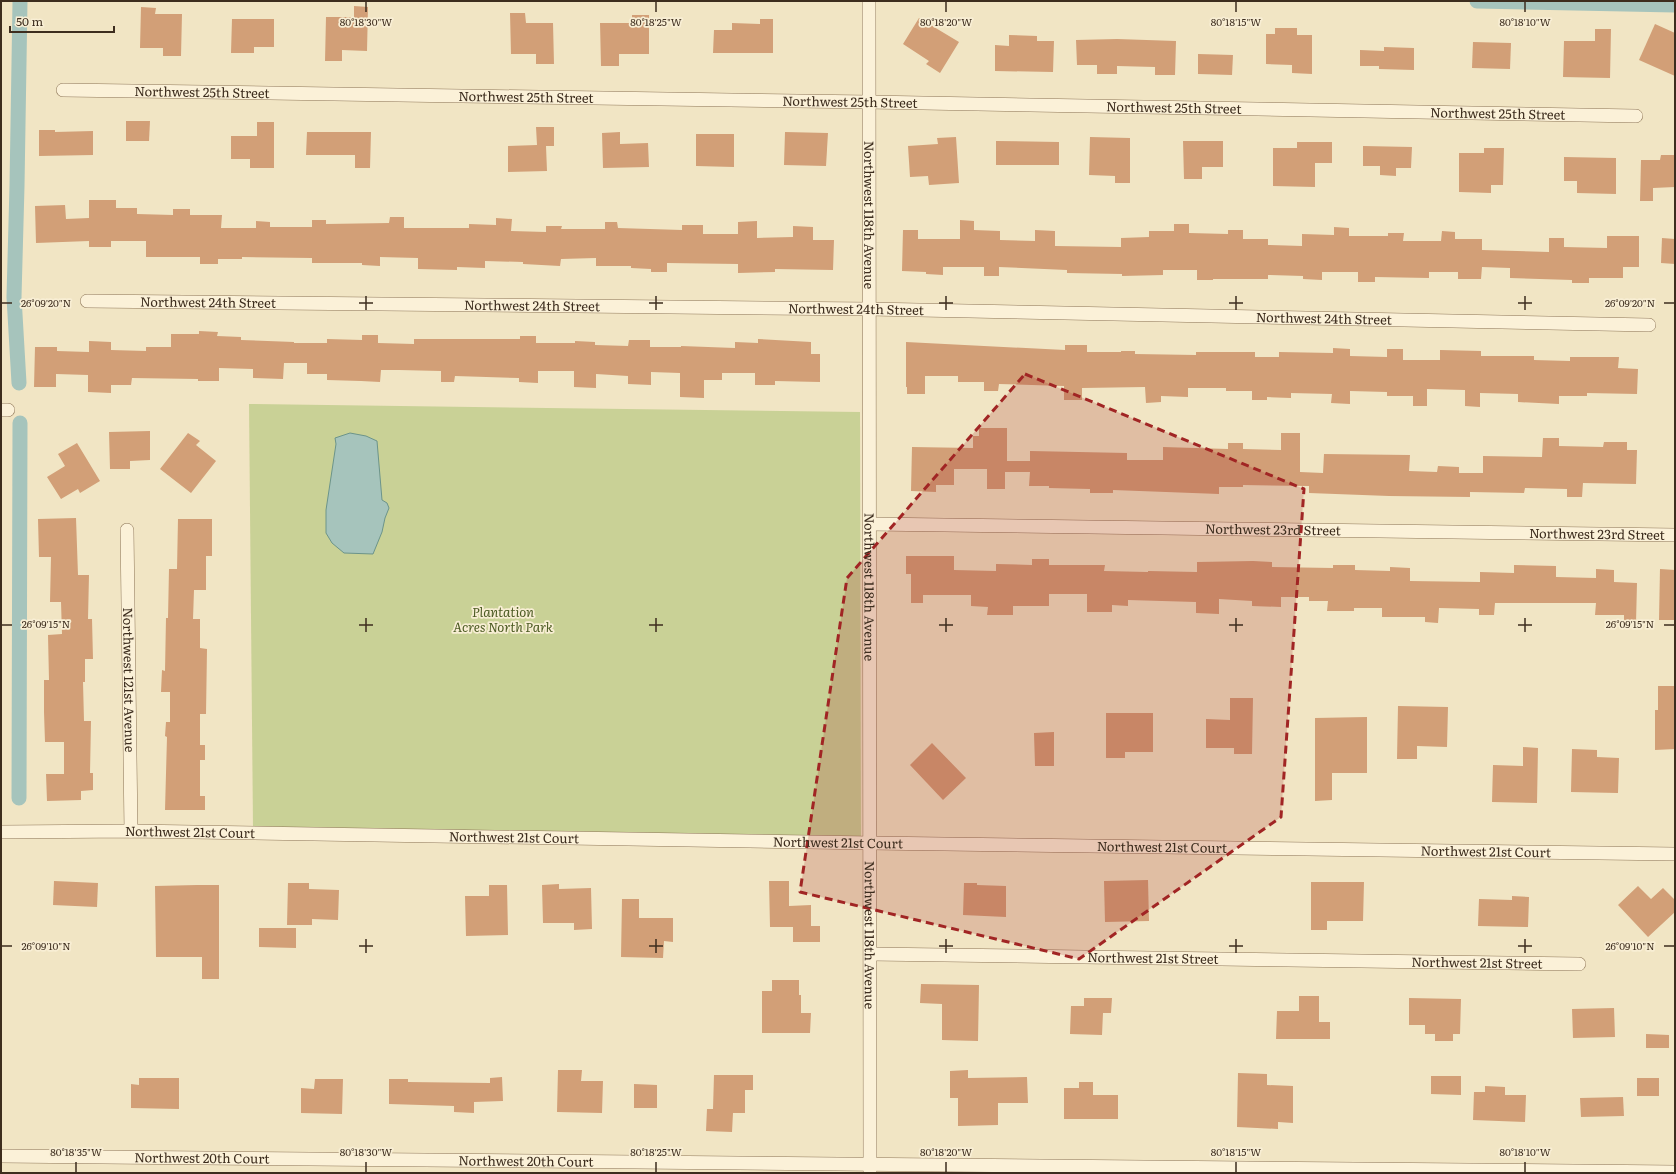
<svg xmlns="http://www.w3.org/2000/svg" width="1676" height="1174" font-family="Literata,serif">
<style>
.green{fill:#c9d196}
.water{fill:#a6c4bc;stroke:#6c948a}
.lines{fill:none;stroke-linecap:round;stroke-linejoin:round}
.canal{stroke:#a6c4bc;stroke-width:15}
.building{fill:#d29f77}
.minor-casing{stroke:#8e7658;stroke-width:14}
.minor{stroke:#fbf1d8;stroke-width:13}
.marked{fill:#a12524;fill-opacity:0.2;stroke:#a12524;stroke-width:3;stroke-dasharray:8 5;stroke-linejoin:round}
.ticks{fill:none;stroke:#3d2d1e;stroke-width:1.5}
.labels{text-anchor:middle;stroke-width:3.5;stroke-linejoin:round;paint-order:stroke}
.street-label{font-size:13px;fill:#3d2d1e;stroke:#f8eed4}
.park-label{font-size:13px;font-style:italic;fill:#4c5b23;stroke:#f8eed4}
.ticks-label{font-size:10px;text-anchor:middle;fill:#3d2d1e;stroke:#f8eed4;stroke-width:3.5;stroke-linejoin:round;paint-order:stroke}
</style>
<rect width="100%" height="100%" fill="#f1e5c4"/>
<!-- green -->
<polygon class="green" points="249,404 860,412 861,836 253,828"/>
<!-- water -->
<polygon class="water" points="350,433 366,436 377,441 382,500 387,503 389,508 385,518 382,532 373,554 344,553 332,543 326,533 326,510 336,444 335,438"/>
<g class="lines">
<!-- canal -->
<g class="canal">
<polyline points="1477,1 1675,5"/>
<polyline points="19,383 14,297 17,186 20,1"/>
<polyline points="19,798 20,423"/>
</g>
</g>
<!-- building -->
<g class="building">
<polygon points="354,6 368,7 367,51 342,50 342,61 325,61 326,17 354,17"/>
<polygon points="141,7 156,8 155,14 182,14 181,56 163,56 163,48 140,48"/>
<polygon points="510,13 525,13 526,23 553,23 554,64 536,64 536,54 511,54"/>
<polygon points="632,15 649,15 649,54 619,54 619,66 601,66 600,23 632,23"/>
<polygon points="919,18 959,42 940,73 926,64 929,61 903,44"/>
<polygon points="232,19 274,19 274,47 254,47 254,53 231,53"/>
<polygon points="760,19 773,19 773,53 713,53 714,30 732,30 732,23 760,24"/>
<polygon points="1655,24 1675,33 1675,76 1639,60"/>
<polygon points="1275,28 1297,28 1297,35 1312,35 1312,74 1292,73 1292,65 1266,64 1266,34 1275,34"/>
<polygon points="1595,29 1611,29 1610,78 1563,77 1564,41 1595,41"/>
<polygon points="1009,35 1037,36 1037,41 1054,41 1053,72 995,71 995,45 1009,46"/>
<polygon points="1117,39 1176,41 1175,75 1155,75 1155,67 1117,66 1117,74 1097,74 1097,65 1077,65 1076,40"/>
<polygon points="1473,42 1511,43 1510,69 1472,68"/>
<polygon points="1384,47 1414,48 1414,70 1379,69 1379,66 1360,66 1360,50 1384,51"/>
<polygon points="1198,54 1233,55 1232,75 1198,74"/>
<polygon points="126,121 150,121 149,141 126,141"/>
<polygon points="257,122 274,122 274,168 250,168 250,159 231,159 231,136 257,136"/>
<polygon points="536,127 554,127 554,146 546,146 547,171 508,172 508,146 537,145"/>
<polygon points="39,130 55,130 55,132 93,131 93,155 39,156"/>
<polygon points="307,132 371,132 370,168 355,168 355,155 306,155"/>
<polygon points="620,132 620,144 648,143 649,167 603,168 602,133"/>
<polygon points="785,132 828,133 826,166 784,165"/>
<polygon points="696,134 734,134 734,167 696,166"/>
<polygon points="956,137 959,183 929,185 928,176 910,177 908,146 938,144 937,138"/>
<polygon points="1090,137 1130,138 1130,183 1115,183 1115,176 1089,175"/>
<polygon points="996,141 1059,142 1059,165 996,165"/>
<polygon points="1183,141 1223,141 1223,167 1202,167 1202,179 1184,179"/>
<polygon points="1297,142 1332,142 1332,163 1315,163 1315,187 1273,186 1273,148 1297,148"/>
<polygon points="1363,146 1412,147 1411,168 1396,168 1396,176 1380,175 1380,166 1363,166"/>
<polygon points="1484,148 1504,148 1503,185 1491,185 1491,193 1459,192 1459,153 1484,153"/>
<polygon points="1661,155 1675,155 1675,187 1653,188 1653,201 1640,201 1641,160 1660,160"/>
<polygon points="1564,157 1616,158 1616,194 1577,193 1577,181 1564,181"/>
<polygon points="89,200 116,200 116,208 137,208 137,214 173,215 173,209 190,209 190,215 222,215 221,228 256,228 256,221 270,222 270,227 312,227 312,220 326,220 326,224 389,223 390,217 404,217 404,228 469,228 469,224 496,225 496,218 512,219 511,231 546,232 546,226 562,226 561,229 605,229 605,222 617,222 618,228 682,230 682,225 703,225 703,234 738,234 738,222 757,221 757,238 793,237 793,226 813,227 813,240 834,240 833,270 775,269 775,272 738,273 738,264 667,263 667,272 651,272 651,269 631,268 631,266 596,266 596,258 561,259 560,266 523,264 523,262 485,261 485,268 457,267 457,270 418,269 418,258 380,257 380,266 362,265 362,263 312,263 312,258 242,257 242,259 218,259 218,264 200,264 200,257 146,257 146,241 111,241 111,247 89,247 89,241 36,243 35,206 65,205 66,219 89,218"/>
<polygon points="960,220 974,221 974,230 1000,231 1000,240 1035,241 1035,230 1055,231 1055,246 1121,247 1121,238 1149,237 1149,231 1174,231 1174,224 1189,224 1189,233 1228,234 1228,230 1243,230 1243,239 1268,239 1268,245 1302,246 1302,234 1334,235 1334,227 1349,228 1349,236 1388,236 1388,233 1404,233 1403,241 1441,241 1442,231 1455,232 1455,239 1482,239 1482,250 1549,252 1549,238 1564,238 1564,247 1607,248 1607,236 1639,236 1639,267 1623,267 1623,278 1589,278 1589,283 1572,283 1572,280 1510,278 1510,268 1482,267 1481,279 1458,279 1458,272 1429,272 1429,278 1375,277 1375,282 1358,282 1358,272 1322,272 1322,280 1303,279 1303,276 1268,275 1268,279 1213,279 1213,280 1197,280 1197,270 1163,270 1163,275 1122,276 1122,274 1067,273 1067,270 999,267 999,276 984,276 984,267 943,267 943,275 926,274 926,272 902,271 903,230 918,230 918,239 960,239"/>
<polygon points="1662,238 1675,239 1675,264 1661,263"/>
<polygon points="199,331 218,332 217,336 241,337 241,340 294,342 294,343 327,343 327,339 362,340 362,335 378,335 378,343 414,344 414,339 520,339 520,336 536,336 536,343 575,343 575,341 595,342 595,345 628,346 629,340 650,340 650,347 681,347 681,346 735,348 735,342 758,343 758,339 811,342 811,354 820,354 820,382 775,381 775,385 755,385 755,373 722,373 722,380 704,380 704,398 680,397 680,373 651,372 651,385 628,384 628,376 596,374 596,388 574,387 574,371 538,371 538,383 519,382 519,378 455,376 454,382 441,382 441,371 399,370 381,370 380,382 361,381 327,380 327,374 307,374 307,363 284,363 283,379 253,378 253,369 219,368 219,381 198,381 198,379 132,378 131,385 111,385 111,393 88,392 88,375 56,374 56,387 34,387 35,347 57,347 57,351 89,352 89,341 111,342 111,350 146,351 146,347 171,347 171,334 199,334"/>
<polygon points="906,342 1065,350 1065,345 1087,345 1087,352 1121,352 1121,351 1135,351 1135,354 1196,355 1196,352 1255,352 1255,357 1279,357 1279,352 1333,353 1333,348 1350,349 1350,356 1387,357 1387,349 1403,349 1403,360 1440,360 1440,350 1481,351 1481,356 1534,356 1534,360 1570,361 1570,357 1619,357 1618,368 1638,369 1637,394 1587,393 1587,396 1559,396 1559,404 1518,402 1518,394 1480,393 1480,407 1465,406 1465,390 1427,389 1427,406 1413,406 1413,396 1387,396 1387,392 1350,391 1350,404 1331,403 1332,394 1291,393 1291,398 1267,397 1267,400 1252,400 1252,391 1226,391 1226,388 1188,388 1188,397 1161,396 1161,402 1146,403 1145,387 1082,388 1082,400 1064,400 1064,386 999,384 998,391 984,391 984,382 958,382 958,376 925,376 925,394 907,394 907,387 906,387"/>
<polygon points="979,428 1007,428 1007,461 1030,461 1030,451 1127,453 1127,460 1163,460 1163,447 1228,449 1228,443 1243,443 1243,449 1281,450 1281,433 1300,433 1300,472 1323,473 1324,454 1410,455 1409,471 1437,472 1438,466 1459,467 1459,473 1483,473 1483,456 1542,457 1543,438 1559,438 1559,446 1603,447 1604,442 1627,442 1627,450 1637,450 1636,484 1583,483 1582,497 1567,497 1567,489 1525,488 1524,493 1470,492 1470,497 1389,496 1309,493 1309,486 1243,485 1243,487 1219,487 1219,494 1113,490 1113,493 1090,493 1090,489 1049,488 1049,486 1029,486 1030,472 1005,472 1005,489 987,489 987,469 954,469 954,485 936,485 936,492 911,491 912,447 973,448 973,436 979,436"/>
<polygon points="150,431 150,460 130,461 130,469 110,469 109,432"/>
<polygon points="188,433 200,441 196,445 216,461 191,493 160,469"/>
<polygon points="77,443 100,481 80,493 78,489 61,499 47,477 65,466 58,454"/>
<polygon points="76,518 78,575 89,575 88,619 92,619 93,659 85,659 85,682 83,682 84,721 91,721 90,773 93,773 93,790 81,791 81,800 47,801 46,774 64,774 64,742 45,742 44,712 44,680 49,680 48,635 62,634 61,602 50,602 51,557 39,557 38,519"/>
<polygon points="178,519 212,519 212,556 206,556 206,590 194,590 193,619 200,619 200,648 207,649 206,714 200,714 200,745 205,745 205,760 200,760 200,796 205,796 205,810 165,810 167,737 165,736 166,722 170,722 170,692 161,692 162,670 165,671 166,618 168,618 169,569 177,569"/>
<polygon points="906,556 954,556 954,570 996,571 996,564 1032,565 1032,559 1049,559 1049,565 1105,565 1104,571 1148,572 1148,571 1197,572 1197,562 1253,561 1272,562 1272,567 1333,568 1333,565 1355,565 1355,570 1390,571 1390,567 1410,568 1410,581 1480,582 1480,572 1514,573 1514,565 1556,566 1556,577 1596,578 1596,569 1614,570 1614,582 1637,583 1636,623 1624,623 1624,615 1595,615 1596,603 1495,603 1494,615 1479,615 1479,609 1439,608 1438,623 1425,622 1425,617 1382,617 1382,608 1354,608 1354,611 1327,611 1328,601 1309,601 1309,597 1281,597 1281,607 1252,606 1252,601 1219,599 1219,614 1196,613 1196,602 1128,600 1128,606 1112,605 1112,612 1087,612 1087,594 1049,594 1049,606 1013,606 1013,615 987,615 988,607 971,606 971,595 923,595 923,603 911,603 911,574 906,574"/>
<polygon points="1660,569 1675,570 1675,620 1659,620"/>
<polygon points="1658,686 1675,686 1675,749 1655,750 1655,710 1658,710"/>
<polygon points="1230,698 1253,698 1252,754 1234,754 1234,748 1206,748 1206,719 1230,720"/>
<polygon points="1398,706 1448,707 1447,747 1417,746 1417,759 1397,759"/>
<polygon points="1106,713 1153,713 1153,752 1125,752 1125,758 1106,758"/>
<polygon points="1367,717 1367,773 1332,773 1332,800 1315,801 1315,718"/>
<polygon points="1054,732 1054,766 1035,766 1034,733"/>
<polygon points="932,743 966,778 943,800 910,765"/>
<polygon points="1523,747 1538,748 1537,803 1492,802 1493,765 1523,766"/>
<polygon points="1572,749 1597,750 1597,757 1619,758 1618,793 1571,792"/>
<polygon points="1148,880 1149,921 1105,922 1104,881"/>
<polygon points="54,881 98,883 97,907 53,905"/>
<polygon points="769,881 789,881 789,906 811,905 811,926 820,926 820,942 793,942 793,927 770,927"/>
<polygon points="1311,882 1364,882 1363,921 1327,921 1327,930 1311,930"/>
<polygon points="288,883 309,883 309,889 339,890 338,920 312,919 312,925 287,925"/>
<polygon points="964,883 977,883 977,885 1006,886 1006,917 963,915"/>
<polygon points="559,884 559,889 591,888 592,929 574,930 574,923 543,923 542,885"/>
<polygon points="197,885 219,885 219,979 202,979 202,957 156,957 155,886"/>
<polygon points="489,885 507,885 508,935 466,936 465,896 489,896"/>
<polygon points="1638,886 1651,899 1663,888 1675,900 1675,912 1648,937 1618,905"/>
<polygon points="1512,896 1529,897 1528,927 1478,926 1479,899 1512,900"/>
<polygon points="622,899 639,899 639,918 673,918 673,942 664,941 663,958 621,957"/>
<polygon points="259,928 296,928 296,948 259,947"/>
<polygon points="772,980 799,980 799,995 801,995 801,1013 811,1013 810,1033 762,1033 762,991 772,991"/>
<polygon points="921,984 979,985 978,1041 942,1040 942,1004 920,1003"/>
<polygon points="1299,996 1319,996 1319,1022 1330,1022 1330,1039 1276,1039 1277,1011 1299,1011"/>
<polygon points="1084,998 1112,998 1111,1013 1103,1013 1102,1035 1070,1034 1071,1006 1084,1006"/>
<polygon points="1409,998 1461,999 1460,1034 1453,1034 1453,1041 1435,1041 1435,1034 1425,1034 1425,1025 1409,1025"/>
<polygon points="1614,1008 1615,1037 1573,1038 1572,1009"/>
<polygon points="1646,1034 1669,1035 1669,1048 1646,1048"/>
<polygon points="558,1070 582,1070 581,1081 603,1081 602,1113 557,1112"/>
<polygon points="968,1070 968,1078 1027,1077 1028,1103 998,1103 998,1125 958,1126 958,1098 950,1098 950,1071"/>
<polygon points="1238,1073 1267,1074 1267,1085 1293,1086 1293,1123 1278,1122 1278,1129 1237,1127"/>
<polygon points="714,1075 753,1075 753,1090 745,1090 745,1113 733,1113 732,1132 706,1131 707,1109 713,1109"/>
<polygon points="1431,1076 1461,1076 1461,1095 1431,1094"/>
<polygon points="502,1077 503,1101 474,1102 474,1113 454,1112 454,1106 389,1104 389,1079 408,1079 408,1082 490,1083 490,1078"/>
<polygon points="139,1078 179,1078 179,1109 131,1108 131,1084 139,1085"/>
<rect x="1637" y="1078" width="22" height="18"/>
<polygon points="315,1079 343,1079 342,1114 301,1113 301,1088 314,1089"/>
<polygon points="1079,1082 1093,1082 1093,1095 1118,1095 1118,1119 1064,1119 1064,1088 1079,1088"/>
<polygon points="634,1084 657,1085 657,1108 634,1108"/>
<polygon points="1485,1086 1505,1087 1505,1095 1526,1095 1525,1122 1473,1120 1474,1092 1485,1092"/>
<polygon points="1623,1097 1624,1116 1581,1117 1580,1098"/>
</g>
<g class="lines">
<defs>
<g id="minor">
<path id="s1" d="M869 1 870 1173"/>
<path id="s2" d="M63 90 869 102 1636 116"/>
<path id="s3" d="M87 301 870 309 1649 325"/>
<polyline points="1,410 8,410"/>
<path id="s4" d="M871 524 1675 535"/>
<path id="s5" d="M127 530 131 831"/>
<path id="s6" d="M1 832 131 831 871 843 1675 854"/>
<path id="s7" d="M871 954 1579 964"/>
<path id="s8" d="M1 1156 1675 1172"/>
</g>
</defs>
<!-- minor casing -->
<use href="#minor" class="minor-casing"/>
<!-- minor -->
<use href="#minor" class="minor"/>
</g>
<!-- marked area -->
<path class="marked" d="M1025 374 1304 489 1281 817 1079 959 800 892 847 578Z"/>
<!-- ticks -->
<path class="ticks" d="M366 2V12M656 2V12M946 2V12M1236 2V12M1525 2V12M366 296V310M656 296V310M946 296V310M1236 296V310M1525 296V310M2 303H12M359 303H373M649 303H663M939 303H953M1229 303H1243M1518 303H1532M1664 303H1674M366 618V632M656 618V632M946 618V632M1236 618V632M1525 618V632M2 625H12M359 625H373M649 625H663M939 625H953M1229 625H1243M1518 625H1532M1664 625H1674M366 939V953M656 939V953M946 939V953M1236 939V953M1525 939V953M2 946H12M359 946H373M649 946H663M939 946H953M1229 946H1243M1518 946H1532M1664 946H1674M76 1162V1172M366 1162V1172M656 1162V1172M946 1162V1172M1236 1162V1172M1525 1162V1172"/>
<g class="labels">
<!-- street labels -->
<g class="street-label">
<text dy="5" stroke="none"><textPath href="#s2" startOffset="139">Northwest 25th Street</textPath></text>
<text dy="5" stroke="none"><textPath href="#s2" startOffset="463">Northwest 25th Street</textPath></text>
<text dy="5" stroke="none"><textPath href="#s2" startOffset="787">Northwest 25th Street</textPath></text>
<text dy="5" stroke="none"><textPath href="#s2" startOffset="1111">Northwest 25th Street</textPath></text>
<text dy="5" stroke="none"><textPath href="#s2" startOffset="1435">Northwest 25th Street</textPath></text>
<text dy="5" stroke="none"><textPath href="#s1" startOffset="214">Northwest 118th Avenue</textPath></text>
<text dy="5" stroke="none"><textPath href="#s3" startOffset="121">Northwest 24th Street</textPath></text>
<text dy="5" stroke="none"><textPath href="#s3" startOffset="445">Northwest 24th Street</textPath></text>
<text dy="5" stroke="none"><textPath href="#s3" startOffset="769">Northwest 24th Street</textPath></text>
<text dy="5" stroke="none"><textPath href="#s3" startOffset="1237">Northwest 24th Street</textPath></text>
<text dy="5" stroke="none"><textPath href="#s4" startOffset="402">Northwest 23rd Street</textPath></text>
<text dy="5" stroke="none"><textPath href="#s4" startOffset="726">Northwest 23rd Street</textPath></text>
<text dy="5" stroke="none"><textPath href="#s1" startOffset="586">Northwest 118th Avenue</textPath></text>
<text dy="5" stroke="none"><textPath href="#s5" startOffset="150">Northwest 121st Avenue</textPath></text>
<text dy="5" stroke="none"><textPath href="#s6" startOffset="189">Northwest 21st Court</textPath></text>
<text dy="5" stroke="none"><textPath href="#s6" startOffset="513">Northwest 21st Court</textPath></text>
<text dy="5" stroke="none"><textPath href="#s6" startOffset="837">Northwest 21st Court</textPath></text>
<text dy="5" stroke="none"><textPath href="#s6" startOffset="1161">Northwest 21st Court</textPath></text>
<text dy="5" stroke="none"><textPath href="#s6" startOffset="1485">Northwest 21st Court</textPath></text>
<text dy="5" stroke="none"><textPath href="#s1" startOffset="934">Northwest 118th Avenue</textPath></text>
<text dy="5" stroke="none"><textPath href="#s7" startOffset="282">Northwest 21st Street</textPath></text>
<text dy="5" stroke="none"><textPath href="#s7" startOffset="606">Northwest 21st Street</textPath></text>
<text dy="5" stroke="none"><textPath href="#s8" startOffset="201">Northwest 20th Court</textPath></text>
<text dy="5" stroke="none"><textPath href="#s8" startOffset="525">Northwest 20th Court</textPath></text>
</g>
<!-- park labels -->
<g class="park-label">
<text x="503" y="617">Plantation<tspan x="503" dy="15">Acres North Park</tspan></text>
</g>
</g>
<g class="ticks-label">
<text x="366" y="26">80°18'30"W</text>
<text x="656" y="26">80°18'25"W</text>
<text x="946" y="26">80°18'20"W</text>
<text x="1236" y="26">80°18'15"W</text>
<text x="1525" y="26">80°18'10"W</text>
<text x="46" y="307">26°09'20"N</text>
<text x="1630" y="307">26°09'20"N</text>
<text x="46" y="628">26°09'15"N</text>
<text x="1630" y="628">26°09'15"N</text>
<text x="46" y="950">26°09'10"N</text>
<text x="1630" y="950">26°09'10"N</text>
<text x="76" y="1156">80°18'35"W</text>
<text x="366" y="1156">80°18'30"W</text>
<text x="656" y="1156">80°18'25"W</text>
<text x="946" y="1156">80°18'20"W</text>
<text x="1236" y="1156">80°18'15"W</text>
<text x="1525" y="1156">80°18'10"W</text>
</g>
<!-- border -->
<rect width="1676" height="1174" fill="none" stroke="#3d2d1e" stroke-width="4"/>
<!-- scale -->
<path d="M10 26v6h104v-6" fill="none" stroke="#3d2d1e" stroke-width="2"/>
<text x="16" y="26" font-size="12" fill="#3d2d1e" stroke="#f8eed4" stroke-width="3" paint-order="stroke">50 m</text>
</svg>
